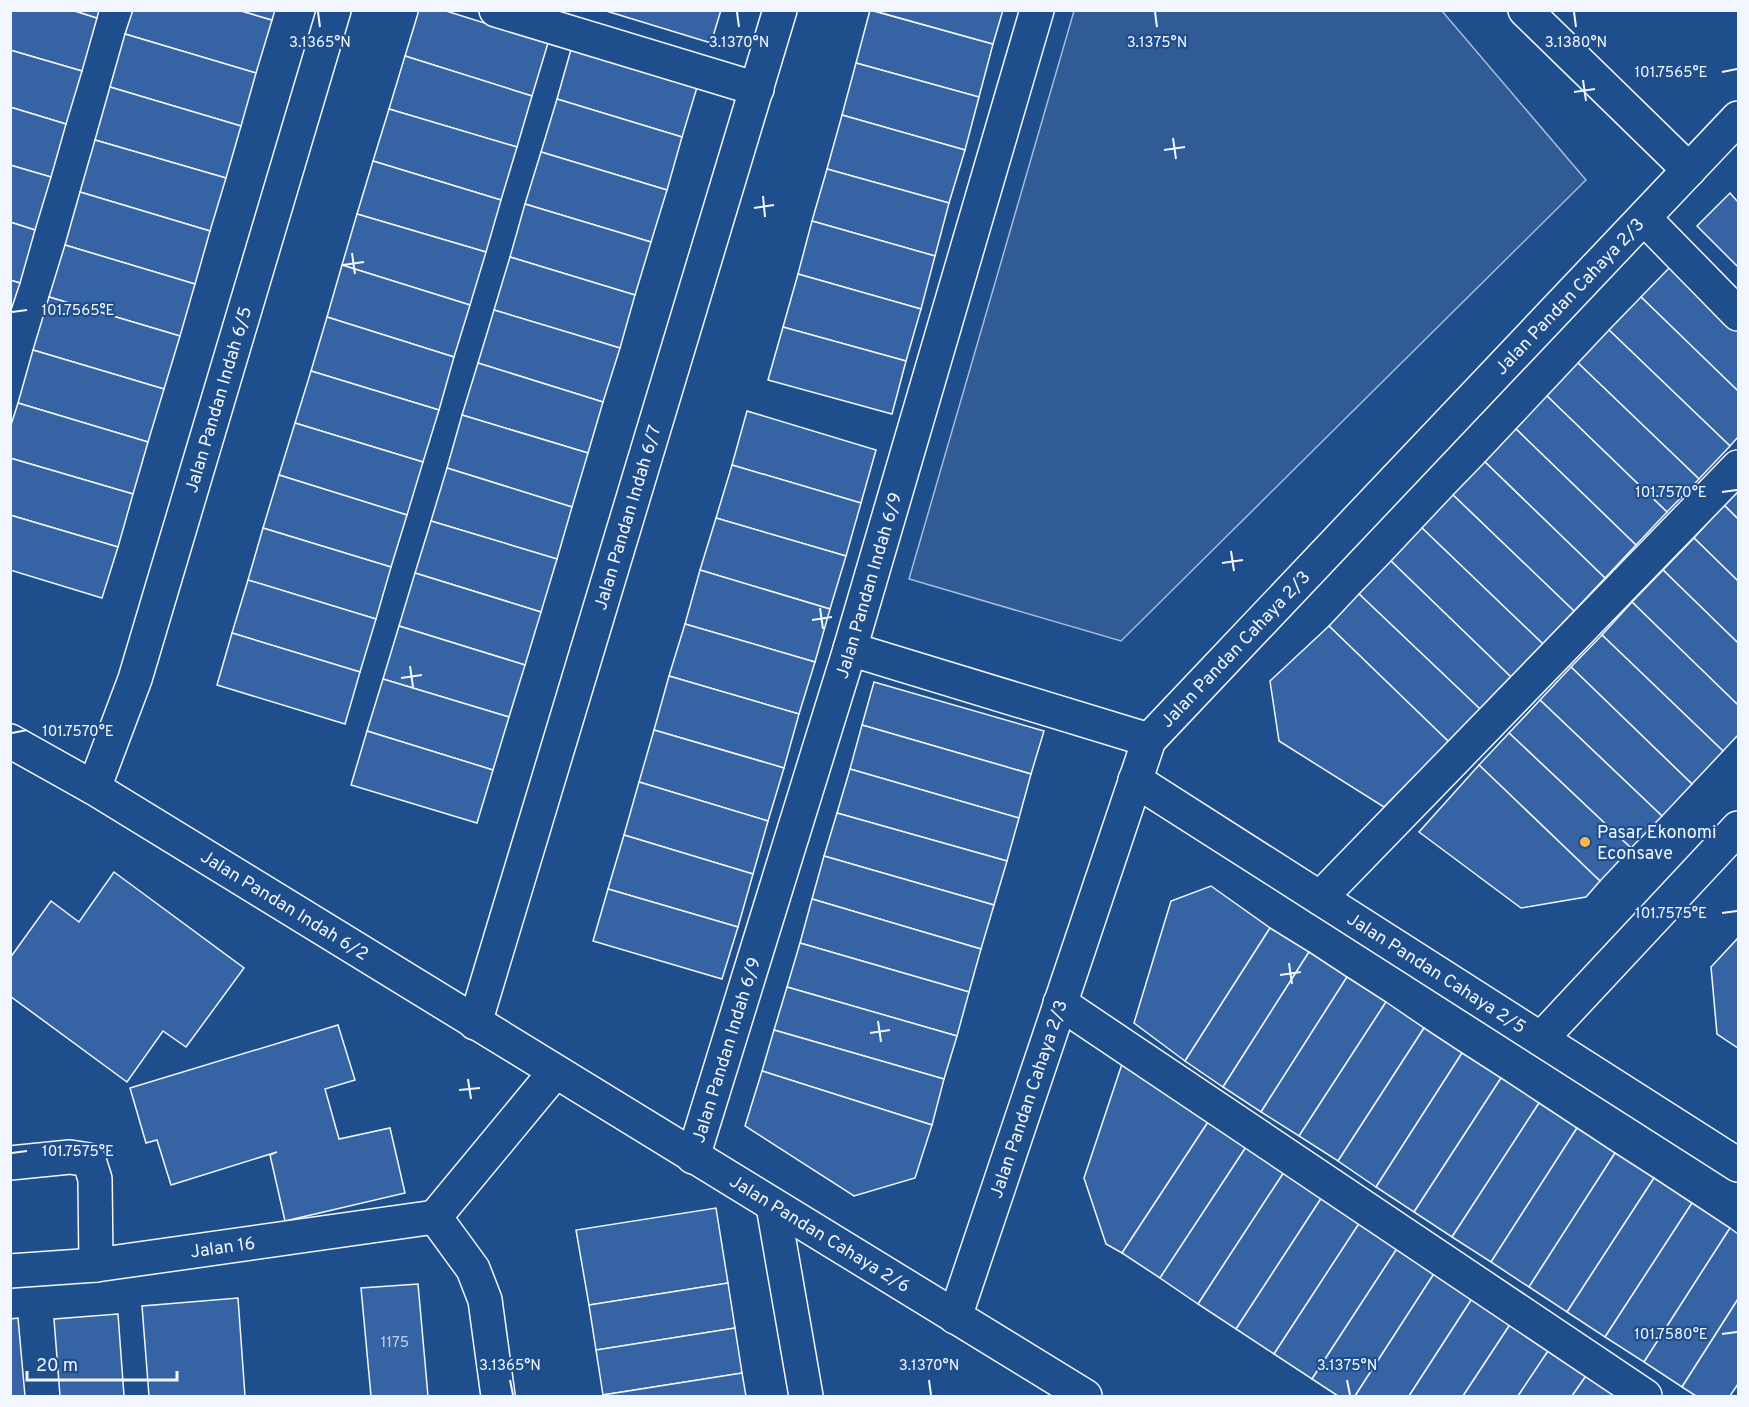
<svg xmlns="http://www.w3.org/2000/svg" width="1749" height="1407" font-family="Overpass,sans-serif">
<style>
.green{fill:#305b95;stroke:#a8bbd7;stroke-width:1.5}
.building{fill:#3563a3;stroke:#f2f6ff;stroke-width:1.5}
.lines{fill:none;stroke-linecap:round;stroke-linejoin:round}
.minor-casing{stroke:#f2f6ff;stroke-width:36}
.minor{stroke:#1f4e8c;stroke-width:33}
.ticks{fill:none;stroke:#f2f6ff;stroke-width:2}
.poi-dot{fill:#ffb74d;stroke:#1f4e8c;stroke-width:2}
.labels{text-anchor:middle;stroke-width:4.5;stroke-linejoin:round;paint-order:stroke}
.number-label{font-size:15px;fill:#c3d1e8}
.street-label{font-size:18px;fill:#f2f6ff;stroke:#1f4e8c}
.poi-label{font-size:18px;fill:#f2f6ff;stroke:#1f4e8c;text-anchor:start}
.ticks-label{font-size:15px;text-anchor:middle;fill:#f2f6ff;stroke:#1f4e8c;stroke-width:4.5;stroke-linejoin:round;paint-order:stroke}
</style>
<rect width="100%" height="100%" fill="#1f4e8c"/>
<!-- green -->
<polygon class="green" points="1074,11 1442,11 1586,180 1121,641 909,579"/>
<!-- building -->
<g class="building">
<polygon points="10,10 72,10 97,18 82,71 10,50"/>
<polygon points="72,10 99,10 97,18"/>
<polygon points="133,10 238,10 272,20 256,73 125,34"/>
<polygon points="238,10 275,10 272,20"/>
<polygon points="419,10 443,10 548,43 532,96 405,56"/>
<polygon points="603,10 721,10 711,43"/>
<polygon points="870,10 993,44 979,97 856,63"/>
<polygon points="871,10 1003,10 993,44"/>
<polygon points="125,34 256,73 241,126 110,87"/>
<polygon points="572,46 698,84 682,137 557,99"/>
<polygon points="10,50 82,71 66,124 10,107"/>
<polygon points="405,56 532,96 517,147 389,109"/>
<polygon points="856,63 979,97 965,150 842,115"/>
<polygon points="110,87 241,126 226,178 95,140"/>
<polygon points="557,99 682,137 667,190 541,152"/>
<polygon points="10,107 66,124 51,177 10,165"/>
<polygon points="389,109 517,147 501,200 373,161"/>
<polygon points="842,115 965,150 949,203 827,169"/>
<polygon points="95,140 226,178 210,231 80,192"/>
<polygon points="541,152 667,190 651,242 525,204"/>
<polygon points="373,161 501,200 486,252 357,214"/>
<polygon points="10,165 51,177 35,230 10,222"/>
<polygon points="827,169 949,203 935,256 812,221"/>
<polygon points="80,192 210,231 195,284 65,245"/>
<polygon points="1730,193 1738,202 1738,267 1697,226"/>
<polygon points="525,204 651,242 635,295 510,257"/>
<polygon points="357,214 486,252 470,305 342,265"/>
<polygon points="812,221 935,256 921,309 798,274"/>
<polygon points="10,222 35,230 20,283 10,280"/>
<polygon points="65,245 195,284 180,336 49,297"/>
<polygon points="510,257 635,295 620,348 494,310"/>
<polygon points="342,265 470,305 454,357 327,317"/>
<polygon points="1672,265 1738,328 1738,391 1641,297"/>
<polygon points="798,274 921,309 906,361 783,327"/>
<polygon points="10,280 20,283 10,313"/>
<polygon points="49,297 180,336 164,389 33,350"/>
<polygon points="1641,297 1738,391 1738,437 1730,446 1609,330"/>
<polygon points="494,310 620,348 603,402 478,363"/>
<polygon points="327,317 454,357 439,410 311,371"/>
<polygon points="783,327 906,361 892,414 768,380"/>
<polygon points="1609,330 1730,446 1699,479 1578,363"/>
<polygon points="33,350 164,389 148,442 18,403"/>
<polygon points="478,363 603,402 588,453 462,415"/>
<polygon points="1578,363 1699,479 1667,512 1547,396"/>
<polygon points="311,371 439,410 423,462 295,423"/>
<polygon points="1547,396 1667,512 1636,545 1516,429"/>
<polygon points="18,403 148,442 133,494 10,458 10,428"/>
<polygon points="747,411 876,450 861,503 732,465"/>
<polygon points="462,415 588,453 572,507 447,468"/>
<polygon points="295,423 423,462 407,515 279,475"/>
<polygon points="1516,429 1636,545 1605,578 1485,462"/>
<polygon points="10,458 133,494 118,547 10,515"/>
<polygon points="1485,462 1605,578 1574,611 1453,495"/>
<polygon points="732,465 861,503 846,556 716,518"/>
<polygon points="447,468 572,507 557,559 431,521"/>
<polygon points="279,475 407,515 391,567 263,528"/>
<polygon points="1738,491 1738,519 1724,505"/>
<polygon points="1453,495 1574,611 1543,644 1422,528"/>
<polygon points="1724,505 1738,519 1738,581 1694,538"/>
<polygon points="10,515 118,547 102,598 10,570"/>
<polygon points="716,518 846,556 830,609 700,570"/>
<polygon points="431,521 557,559 541,612 415,573"/>
<polygon points="263,528 391,567 376,619 248,580"/>
<polygon points="1422,528 1543,644 1511,677 1391,561"/>
<polygon points="1694,538 1738,581 1738,643 1663,570"/>
<polygon points="1391,561 1511,677 1480,709 1359,594"/>
<polygon points="700,570 830,609 815,662 685,624"/>
<polygon points="1663,570 1738,643 1738,705 1632,602"/>
<polygon points="415,573 541,612 525,665 399,626"/>
<polygon points="248,580 376,619 360,672 232,633"/>
<polygon points="1359,594 1480,709 1449,742 1329,626"/>
<polygon points="1632,602 1738,705 1738,735 1723,751 1602,635"/>
<polygon points="685,624 815,662 799,714 669,676"/>
<polygon points="399,626 525,665 509,717 383,679"/>
<polygon points="1329,626 1449,742 1384,807 1279,741 1270,681"/>
<polygon points="232,633 360,672 345,724 217,685"/>
<polygon points="1602,635 1723,751 1692,784 1571,667"/>
<polygon points="1571,667 1692,784 1662,816 1540,700"/>
<polygon points="669,676 799,714 784,768 654,730"/>
<polygon points="383,679 509,717 493,770 367,731"/>
<polygon points="874,682 1044,731 1031,774 862,725"/>
<polygon points="1540,700 1662,816 1631,848 1509,733"/>
<polygon points="862,725 1031,774 1019,818 850,769"/>
<polygon points="654,730 784,768 768,821 639,782"/>
<polygon points="367,731 493,770 477,823 351,785"/>
<polygon points="1509,733 1631,848 1600,881 1479,765"/>
<polygon points="1479,765 1600,881 1586,897 1521,908 1419,832"/>
<polygon points="850,769 1019,818 1007,861 837,813"/>
<polygon points="639,782 768,821 753,874 624,835"/>
<polygon points="837,813 1007,861 994,905 824,856"/>
<polygon points="624,835 753,874 738,927 608,889"/>
<polygon points="824,856 994,905 981,949 812,899"/>
<polygon points="114,872 244,968 186,1047 163,1031 127,1082 10,996 10,958 51,901 79,922"/>
<polygon points="1211,886 1270,928 1185,1061 1134,1023 1171,901"/>
<polygon points="608,889 738,927 722,979 593,941"/>
<polygon points="812,899 981,949 969,992 800,943"/>
<polygon points="1270,928 1309,952 1223,1087 1185,1061"/>
<polygon points="1738,938 1738,1048 1717,1034 1711,967"/>
<polygon points="800,943 969,992 957,1036 787,987"/>
<polygon points="1309,952 1347,977 1261,1112 1223,1087"/>
<polygon points="1347,977 1386,1002 1299,1136 1261,1112"/>
<polygon points="787,987 957,1036 944,1079 774,1030"/>
<polygon points="1386,1002 1424,1028 1338,1161 1299,1136"/>
<polygon points="338,1025 355,1080 325,1089 339,1139 390,1128 405,1193 285,1221 270,1155 277,1152 171,1185 157,1140 146,1143 130,1088"/>
<polygon points="1424,1028 1462,1053 1376,1187 1338,1161"/>
<polygon points="774,1030 944,1079 932,1125 762,1071"/>
<polygon points="1462,1053 1501,1078 1414,1212 1376,1187"/>
<polygon points="1123,1061 1210,1119 1122,1253 1106,1244 1084,1178"/>
<polygon points="762,1071 932,1125 915,1178 854,1196 745,1126"/>
<polygon points="1501,1078 1539,1103 1452,1237 1414,1212"/>
<polygon points="1539,1103 1577,1128 1491,1262 1452,1237"/>
<polygon points="1210,1119 1248,1144 1160,1278 1122,1253"/>
<polygon points="1577,1128 1615,1153 1529,1287 1491,1262"/>
<polygon points="1248,1144 1286,1169 1198,1304 1160,1278"/>
<polygon points="1615,1153 1654,1178 1567,1312 1529,1287"/>
<polygon points="1286,1169 1324,1194 1236,1329 1198,1304"/>
<polygon points="1654,1178 1692,1203 1605,1337 1567,1312"/>
<polygon points="1324,1194 1362,1219 1274,1354 1236,1329"/>
<polygon points="1692,1203 1730,1228 1644,1362 1605,1337"/>
<polygon points="716,1208 728,1283 589,1305 576,1230"/>
<polygon points="1362,1219 1400,1244 1312,1379 1274,1354"/>
<polygon points="1730,1228 1738,1234 1738,1299 1682,1387 1644,1362"/>
<polygon points="1400,1244 1437,1269 1355,1396 1338,1396 1312,1379"/>
<polygon points="1437,1269 1475,1294 1409,1396 1355,1396"/>
<polygon points="728,1283 735,1328 596,1350 589,1305"/>
<polygon points="418,1284 428,1396 371,1396 361,1288"/>
<polygon points="1475,1294 1513,1320 1463,1396 1409,1396"/>
<polygon points="238,1298 245,1396 149,1396 142,1306"/>
<polygon points="1738,1299 1738,1384 1730,1396 1696,1396 1682,1387"/>
<polygon points="118,1314 124,1396 60,1396 54,1319"/>
<polygon points="18,1318 25,1396 10,1396 10,1319"/>
<polygon points="1513,1320 1552,1345 1518,1396 1463,1396"/>
<polygon points="735,1328 742,1373 603,1395 596,1350"/>
<polygon points="1552,1345 1590,1370 1572,1396 1518,1396"/>
<polygon points="1590,1370 1626,1396 1572,1396"/>
<polygon points="742,1373 746,1396 603,1396 603,1395"/>
</g>
<g class="lines">
<defs>
<g id="minor">
<polyline points="496,10 757,89"/>
<polyline points="1525,10 1689,170"/>
<polyline points="1644,218 1738,314"/>
<polyline points="850,649 1149,740"/>
<path id="s1" d="M10 741 94 788 1085 1396"/>
<path id="s2" d="M1135 780 1738 1165"/>
<path id="s3" d="M94 788 135 679 334 10"/>
<polyline points="1320,898 1738,467"/>
<polyline points="1060,1003 1645,1396"/>
<path id="s4" d="M475 1023 780 10"/>
<polyline points="1541,1039 1738,828"/>
<path id="s5" d="M693 1157 850 649 1037 10"/>
<polyline points="10,1163 70,1157 89,1160 95,1179 96,1265"/>
<polyline points="773,1206 806,1396"/>
<path id="s6" d="M10 1271 96 1265 435 1217"/>
<path id="s7" d="M955 1317 1149 740 1738 118"/>
<polyline points="498,1396 485,1300 473,1269 435,1217 555,1072"/>
</g>
</defs>
<!-- minor casing -->
<use href="#minor" class="minor-casing"/>
<!-- minor -->
<use href="#minor" class="minor"/>
</g>
<!-- ticks -->
<path class="ticks" d="M318 12 320 27M737 12 739 27M1155 12 1157 27M1574 12 1576 27M1722 72 1737 69M1583 80 1586 101M1574 92 1595 89M1173 138 1176 159M1164 150 1185 147M763 196 765 217M754 208 774 205M352 253 355 274M343 265 364 262M12 312 27 310M1722 492 1737 490M1231 551 1234 571M1222 563 1243 560M820 608 823 629M812 620 832 617M410 666 413 687M401 678 422 675M12 733 27 730M1722 913 1737 911M1289 963 1292 984M1280 975 1301 972M878 1021 881 1042M870 1033 890 1030M468 1079 471 1099M459 1090 480 1088M12 1153 27 1151M1722 1334 1737 1332M510 1380 513 1395M929 1380 931 1395M1347 1380 1350 1395"/>
<!-- markers -->
<circle class="poi-dot" cx="1585" cy="842" r="6"/>
<g class="labels">
<!-- number labels -->
<g class="number-label">
<text x="395" y="1347">1175</text>
</g>
<!-- street labels -->
<g class="street-label">
<text dy="6" stroke="none"><textPath href="#s7" startOffset="1220">Jalan Pandan Cahaya 2/3</textPath></text>
<text dy="6" stroke="none"><textPath href="#s3" startOffset="408">Jalan Pandan Indah 6/5</textPath></text>
<text dy="6" stroke="none"><textPath href="#s4" startOffset="528">Jalan Pandan Indah 6/7</textPath></text>
<text dy="6" stroke="none"><textPath href="#s5" startOffset="598">Jalan Pandan Indah 6/9</textPath></text>
<text dy="6" stroke="none"><textPath href="#s7" startOffset="734">Jalan Pandan Cahaya 2/3</textPath></text>
<text dy="6" stroke="none"><textPath href="#s1" startOffset="320">Jalan Pandan Indah 6/2</textPath></text>
<text dy="6" stroke="none"><textPath href="#s2" startOffset="358">Jalan Pandan Cahaya 2/5</textPath></text>
<text dy="6" stroke="none"><textPath href="#s5" startOffset="112">Jalan Pandan Indah 6/9</textPath></text>
<text dy="6" stroke="none"><textPath href="#s7" startOffset="230">Jalan Pandan Cahaya 2/3</textPath></text>
<text dy="6" stroke="none"><textPath href="#s1" startOffset="948">Jalan Pandan Cahaya 2/6</textPath></text>
<text dy="6" stroke="none"><textPath href="#s6" startOffset="214">Jalan 16</textPath></text>
</g>
<!-- poi labels -->
<g class="poi-label">
<text x="1597" y="838">Pasar Ekonomi<tspan x="1597" dy="21">Econsave</tspan></text>
</g>
</g>
<g class="ticks-label">
<text x="320" y="47">3.1365°N</text>
<text x="739" y="47">3.1370°N</text>
<text x="1157" y="47">3.1375°N</text>
<text x="1576" y="47">3.1380°N</text>
<text x="1671" y="77">101.7565°E</text>
<text x="78" y="315">101.7565°E</text>
<text x="1671" y="497">101.7570°E</text>
<text x="78" y="736">101.7570°E</text>
<text x="1671" y="918">101.7575°E</text>
<text x="78" y="1156">101.7575°E</text>
<text x="1671" y="1339">101.7580°E</text>
<text x="510" y="1370">3.1365°N</text>
<text x="929" y="1370">3.1370°N</text>
<text x="1347" y="1370">3.1375°N</text>
</g>
<!-- border -->
<rect width="1749" height="1407" fill="none" stroke="#f2f6ff" stroke-width="24"/>
<!-- scale -->
<path d="M27 1371v9h150v-9" fill="none" stroke="#f2f6ff" stroke-width="3"/>
<text x="36" y="1371" font-size="18" fill="#f2f6ff" stroke="#1f4e8c" stroke-width="4.5" paint-order="stroke">20 m</text>
</svg>
